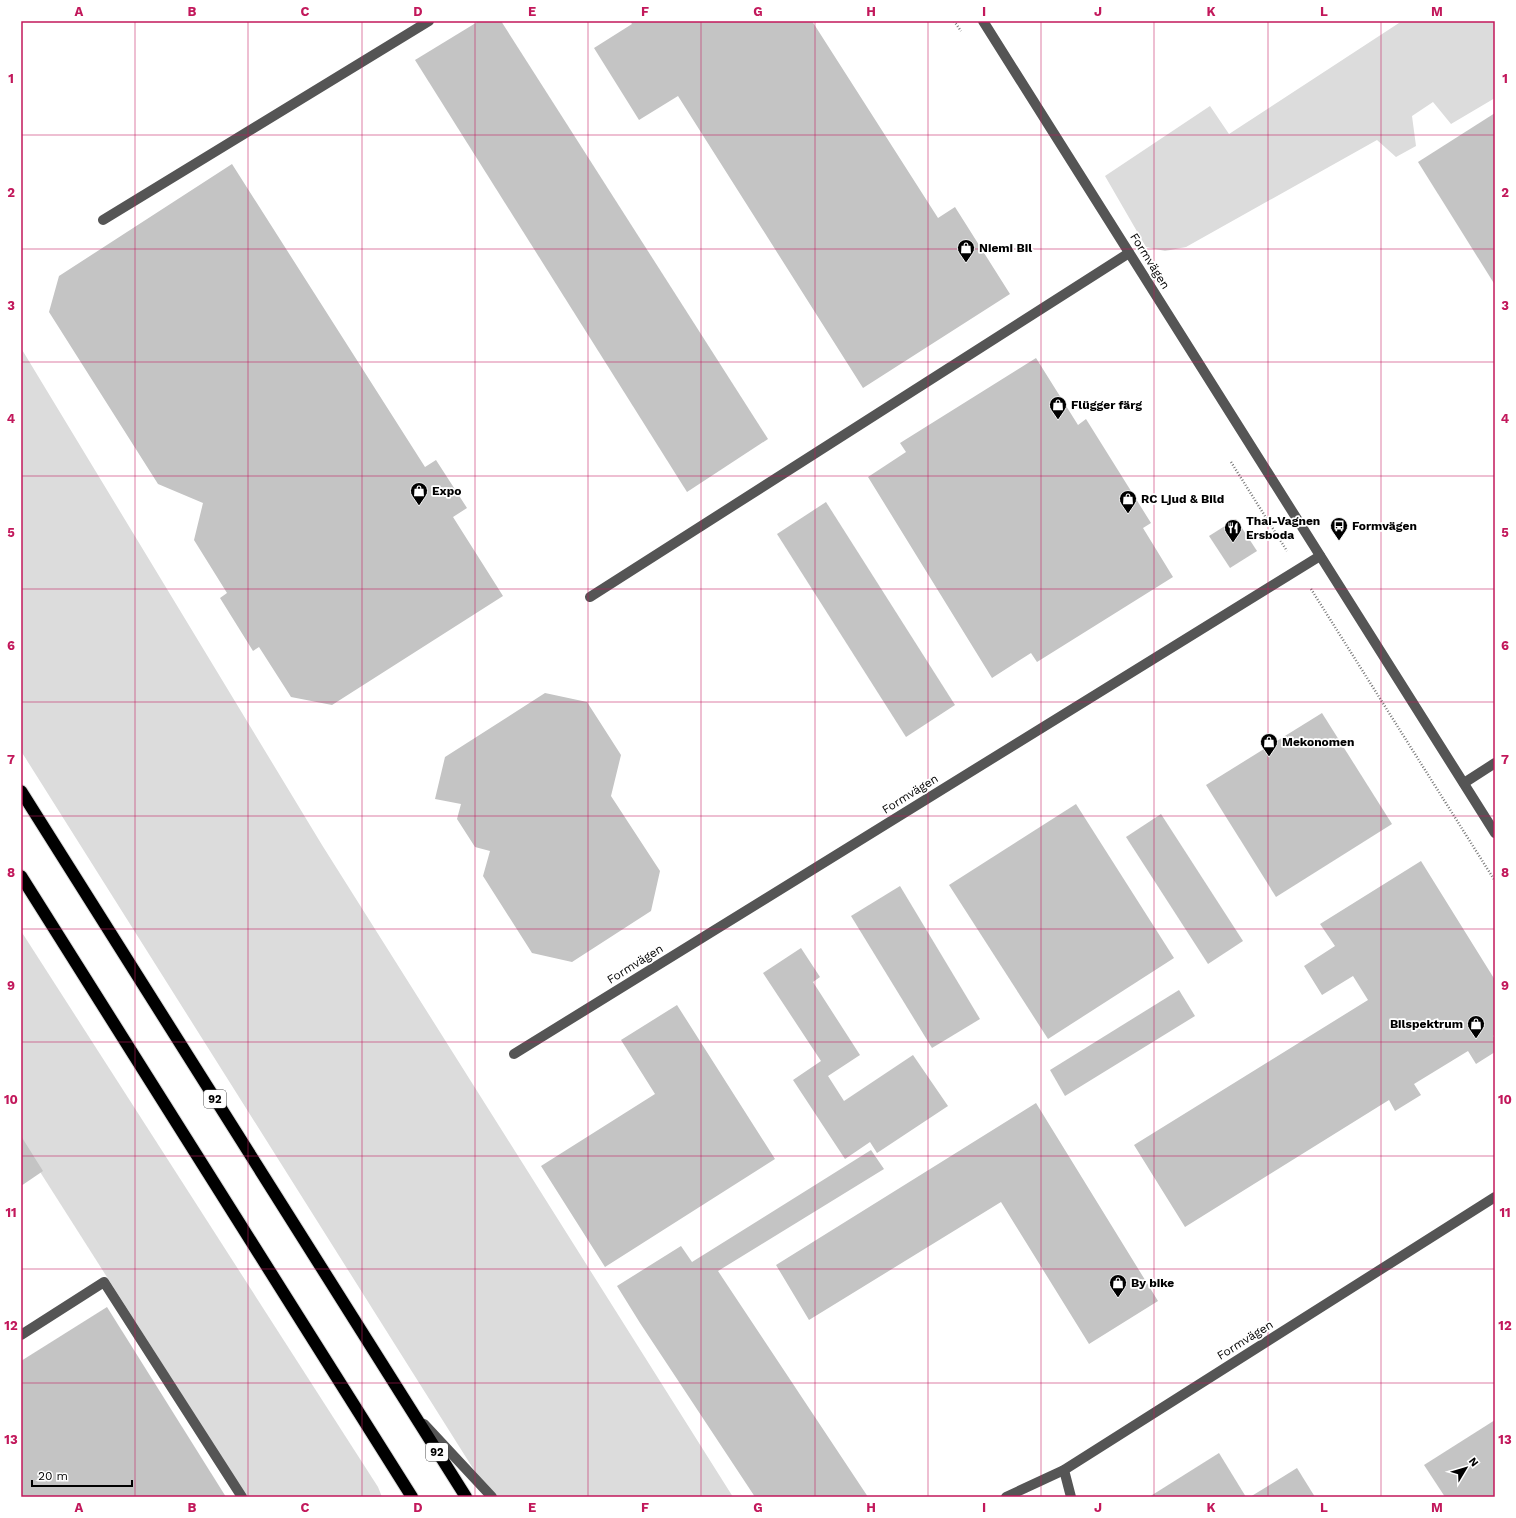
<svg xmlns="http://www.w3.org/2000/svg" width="1516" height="1518" font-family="'Work Sans',sans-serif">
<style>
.green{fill:#dcdcdc}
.building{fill:#c4c4c4}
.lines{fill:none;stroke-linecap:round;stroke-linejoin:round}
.highway-casing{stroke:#dbdbdb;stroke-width:14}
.path{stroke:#777;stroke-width:2.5;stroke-dasharray:1 2;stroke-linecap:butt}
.minor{stroke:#555;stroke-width:10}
.highway{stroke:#000;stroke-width:12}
.grid{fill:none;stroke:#c2185b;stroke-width:1;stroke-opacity:0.55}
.labels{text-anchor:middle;stroke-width:3.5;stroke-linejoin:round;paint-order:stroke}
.shield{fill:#fff;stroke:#4c4c4c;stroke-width:1}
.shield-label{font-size:11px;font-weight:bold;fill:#000}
.poi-label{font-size:12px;font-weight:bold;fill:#000;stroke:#fff;text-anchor:start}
.street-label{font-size:12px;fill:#000;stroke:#fff}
.neatline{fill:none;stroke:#c2185b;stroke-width:1.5}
.grid-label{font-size:13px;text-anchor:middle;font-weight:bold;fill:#c2185b}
</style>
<rect width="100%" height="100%" fill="#fff"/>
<!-- green -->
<g class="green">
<polygon points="1402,21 1495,21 1495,98 1451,124 1433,102 1412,116 1416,146 1396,157 1377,140 1186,247 1165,251 1146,247 1105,176 1210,106 1229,134"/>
<polygon points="21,348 322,845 733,1497 491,1497 21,751"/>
<polygon points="21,931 378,1487 382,1497 247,1497 21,1142"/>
</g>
<!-- building -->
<g class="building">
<polygon points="479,21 501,21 768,439 687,492 415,60"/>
<polygon points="630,21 812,21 938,218 955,207 1010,294 863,388 678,96 639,120 594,48 632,24"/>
<polygon points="1495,113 1495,285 1418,162"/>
<polygon points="232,164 425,467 436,460 467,508 453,517 503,596 332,705 291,697 259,647 253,651 220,598 227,593 194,540 203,503 158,484 49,312 59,276"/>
<polygon points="1036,358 1078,425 1086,419 1151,523 1143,528 1173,577 1037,662 1031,653 992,678 868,477 906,452 900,443"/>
<polygon points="826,502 955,705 906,737 777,534"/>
<polygon points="1236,519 1257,551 1230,568 1209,536"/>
<polygon points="545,693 587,702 621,755 611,796 660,871 651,911 572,962 532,953 483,876 490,851 475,847 457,819 461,804 435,799 445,757"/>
<polygon points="1322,713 1392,824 1276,897 1206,785"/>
<polygon points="1076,804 1174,958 1048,1039 949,885"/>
<polygon points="1161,814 1243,941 1208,964 1126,837"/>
<polygon points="1421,861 1495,980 1495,1034 1493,1036 1495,1039 1495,1052 1476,1064 1468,1051 1414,1084 1421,1095 1395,1111 1389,1100 1185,1227 1134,1145 1368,1000 1353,976 1322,995 1304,966 1335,946 1320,924"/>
<polygon points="900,886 980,1019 932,1048 851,916"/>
<polygon points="801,948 820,977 813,982 860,1055 828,1076 844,1101 913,1055 948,1106 877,1153 870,1142 845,1159 793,1080 821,1061 763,973"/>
<polygon points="1179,990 1195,1016 1065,1096 1050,1070"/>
<polygon points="677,1005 775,1159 605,1267 541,1166 655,1094 621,1040"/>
<polygon points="1036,1103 1158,1301 1089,1344 1001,1202 809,1320 776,1265"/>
<polygon points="21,1136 43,1171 21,1186"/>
<polygon points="871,1150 884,1169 718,1271 868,1497 755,1497 640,1323 617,1286 681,1246 692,1262"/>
<polygon points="107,1307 226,1497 21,1497 21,1361"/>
<polygon points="1495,1420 1495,1497 1445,1497 1424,1465"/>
<polygon points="1219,1453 1246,1497 1149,1497"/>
<polygon points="1297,1468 1315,1497 1250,1497"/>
</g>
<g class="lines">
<defs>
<g id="highway">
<polyline points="21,791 466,1497"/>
<polyline points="21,876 412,1497"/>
</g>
</defs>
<!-- highway casing -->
<use href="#highway" class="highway-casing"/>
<!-- path -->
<g class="path">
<polyline points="954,21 961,31"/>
<polyline points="1231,462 1287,551"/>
<polyline points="1311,589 1495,881"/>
</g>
<!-- minor -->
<g class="minor">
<polyline points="983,21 1495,833"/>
<polyline points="103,220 429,21"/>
<polyline points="590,597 1129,253"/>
<polyline points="1464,783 1495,763"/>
<polyline points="514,1054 1320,556"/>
<polyline points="21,1335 104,1282 242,1497"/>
<polyline points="424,1424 492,1497"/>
<polyline points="1064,1470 1071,1497"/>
<polyline points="1006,1497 1064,1470 1495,1197"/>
</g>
<!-- highway -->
<use href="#highway" class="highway"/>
</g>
<!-- grid -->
<path class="grid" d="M135 21V1497M248 21V1497M362 21V1497M475 21V1497M588 21V1497M701 21V1497M815 21V1497M928 21V1497M1041 21V1497M1154 21V1497M1268 21V1497M1381 21V1497M21 135H1495M21 249H1495M21 362H1495M21 476H1495M21 589H1495M21 702H1495M21 816H1495M21 929H1495M21 1042H1495M21 1156H1495M21 1269H1495M21 1383H1495"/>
<!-- icons -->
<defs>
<symbol id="shop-pin" viewBox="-11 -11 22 30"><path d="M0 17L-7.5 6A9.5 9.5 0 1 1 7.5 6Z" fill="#000" stroke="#fff"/><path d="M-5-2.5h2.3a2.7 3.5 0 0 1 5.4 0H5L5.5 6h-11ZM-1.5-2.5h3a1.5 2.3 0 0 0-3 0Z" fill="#fff"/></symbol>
<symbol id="bus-pin" viewBox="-11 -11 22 30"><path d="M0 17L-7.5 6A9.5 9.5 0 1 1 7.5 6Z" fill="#000" stroke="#fff"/><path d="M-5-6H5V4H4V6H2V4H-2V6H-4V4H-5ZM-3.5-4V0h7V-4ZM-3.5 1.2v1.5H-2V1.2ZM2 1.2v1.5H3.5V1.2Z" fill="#fff"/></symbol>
<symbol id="restaurant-pin" viewBox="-11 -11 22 30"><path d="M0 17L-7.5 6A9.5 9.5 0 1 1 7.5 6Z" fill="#000" stroke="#fff"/><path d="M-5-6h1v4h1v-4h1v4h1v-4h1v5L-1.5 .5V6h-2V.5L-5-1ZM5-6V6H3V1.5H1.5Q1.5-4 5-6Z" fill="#fff"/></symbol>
</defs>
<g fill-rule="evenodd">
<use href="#shop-pin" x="956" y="238" width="20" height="27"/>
<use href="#shop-pin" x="1048" y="395" width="20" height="27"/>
<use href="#shop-pin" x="409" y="481" width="20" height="27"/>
<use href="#shop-pin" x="1118" y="489" width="20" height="27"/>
<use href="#bus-pin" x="1329" y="516" width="20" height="27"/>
<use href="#restaurant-pin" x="1223" y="518" width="20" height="27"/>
<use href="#shop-pin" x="1259" y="732" width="20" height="27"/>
<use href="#shop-pin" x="1466" y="1014" width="20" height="27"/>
<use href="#shop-pin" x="1108" y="1273" width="20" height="27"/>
</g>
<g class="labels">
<!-- shield labels -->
<g class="shield">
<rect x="204" y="1090" width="22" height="18" rx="3"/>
<rect x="426" y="1443" width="22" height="18" rx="3"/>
</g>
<g class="shield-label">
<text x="215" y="1103">92</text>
<text x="437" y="1456">92</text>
</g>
<!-- poi labels -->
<g class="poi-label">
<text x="979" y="252">Niemi Bil</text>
<text x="1071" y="409">Flügger färg</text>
<text x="432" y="495">Expo</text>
<text x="1141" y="503">RC Ljud &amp; Bild</text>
<text x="1246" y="525">Thai-Vagnen<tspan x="1246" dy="14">Ersboda</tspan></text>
<text x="1352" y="530">Formvägen</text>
<text x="1282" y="746">Mekonomen</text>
<text x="1463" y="1028" text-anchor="end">Bilspektrum</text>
<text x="1131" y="1287">By bike</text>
</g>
<!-- street labels -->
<g class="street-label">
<text transform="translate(1150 261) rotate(58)" y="4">Formvägen</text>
<text transform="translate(910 794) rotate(-32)" y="4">Formvägen</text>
<text transform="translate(635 964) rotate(-32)" y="4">Formvägen</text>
<text transform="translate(1245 1340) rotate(-32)" y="4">Formvägen</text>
</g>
</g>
<!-- border -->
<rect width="1516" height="1518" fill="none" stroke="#ffffff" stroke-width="44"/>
<!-- north arrow -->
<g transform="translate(1466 1468) rotate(52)" stroke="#ffffff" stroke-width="3" paint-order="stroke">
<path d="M0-3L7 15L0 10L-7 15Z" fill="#000000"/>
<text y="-6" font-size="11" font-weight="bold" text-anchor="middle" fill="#000000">N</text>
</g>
<!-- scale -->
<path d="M32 1480v6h100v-6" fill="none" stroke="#000000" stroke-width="2"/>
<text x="38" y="1480" font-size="12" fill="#000000" stroke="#ffffff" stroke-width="3" paint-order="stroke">20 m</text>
<rect x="22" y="22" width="1472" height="1474" class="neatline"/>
<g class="grid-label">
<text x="79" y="16">A</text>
<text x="192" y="16">B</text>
<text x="305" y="16">C</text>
<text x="418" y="16">D</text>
<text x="532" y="16">E</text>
<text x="645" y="16">F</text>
<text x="758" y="16">G</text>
<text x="871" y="16">H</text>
<text x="984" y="16">I</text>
<text x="1098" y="16">J</text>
<text x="1211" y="16">K</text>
<text x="1324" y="16">L</text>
<text x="1437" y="16">M</text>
<text x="11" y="83">1</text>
<text x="1505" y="83">1</text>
<text x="11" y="197">2</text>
<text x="1505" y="197">2</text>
<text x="11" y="310">3</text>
<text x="1505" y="310">3</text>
<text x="11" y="423">4</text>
<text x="1505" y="423">4</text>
<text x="11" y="537">5</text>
<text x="1505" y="537">5</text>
<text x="11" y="650">6</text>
<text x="1505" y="650">6</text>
<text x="11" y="764">7</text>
<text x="1505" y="764">7</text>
<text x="11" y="877">8</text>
<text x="1505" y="877">8</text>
<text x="11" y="990">9</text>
<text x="1505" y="990">9</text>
<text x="11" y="1104">10</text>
<text x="1505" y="1104">10</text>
<text x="11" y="1217">11</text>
<text x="1505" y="1217">11</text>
<text x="11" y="1330">12</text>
<text x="1505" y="1330">12</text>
<text x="11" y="1444">13</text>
<text x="1505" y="1444">13</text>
<text x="79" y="1512">A</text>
<text x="192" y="1512">B</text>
<text x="305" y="1512">C</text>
<text x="418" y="1512">D</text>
<text x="532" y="1512">E</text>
<text x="645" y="1512">F</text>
<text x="758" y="1512">G</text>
<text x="871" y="1512">H</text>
<text x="984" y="1512">I</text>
<text x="1098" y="1512">J</text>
<text x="1211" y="1512">K</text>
<text x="1324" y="1512">L</text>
<text x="1437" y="1512">M</text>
</g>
</svg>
